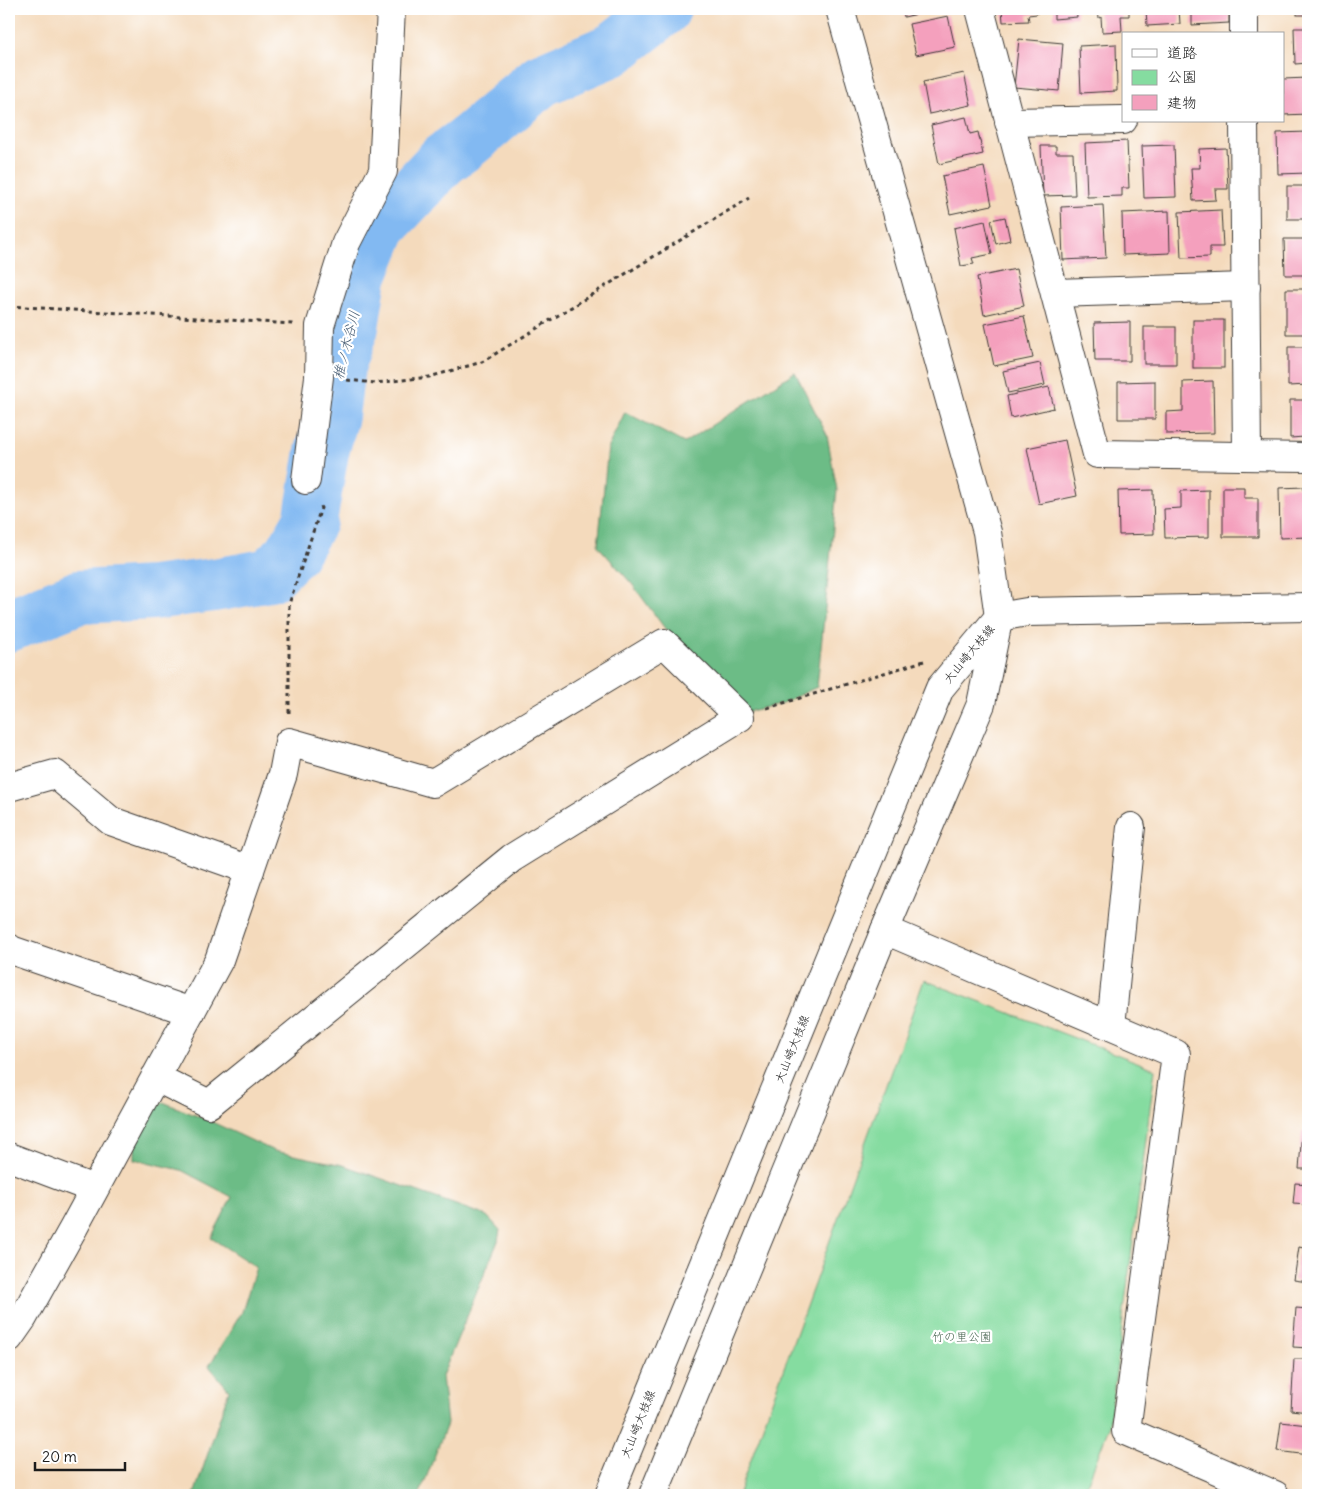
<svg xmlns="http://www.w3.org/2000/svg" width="1317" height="1504" font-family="Delius,'Klee One',sans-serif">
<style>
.green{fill:#85dca0;stroke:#507c5e}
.forest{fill:#6cbc86;stroke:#446c51}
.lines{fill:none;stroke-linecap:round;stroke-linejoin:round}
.river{stroke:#82b9f2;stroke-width:54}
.building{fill:#f4a0bd}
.minor-casing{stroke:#3c3834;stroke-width:30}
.major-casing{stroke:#3c3834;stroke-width:30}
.path{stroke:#3c3834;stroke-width:3;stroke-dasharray:4 4;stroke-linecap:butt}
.minor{stroke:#fff;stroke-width:28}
.major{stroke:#fff;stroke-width:28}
.labels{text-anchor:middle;stroke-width:4.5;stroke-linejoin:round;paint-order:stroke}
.street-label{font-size:12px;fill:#1c1c1c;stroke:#fff}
.park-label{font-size:12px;fill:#415f4a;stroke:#fff}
.water-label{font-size:14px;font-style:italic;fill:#455b72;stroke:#fff}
</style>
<rect width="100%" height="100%" fill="#fff"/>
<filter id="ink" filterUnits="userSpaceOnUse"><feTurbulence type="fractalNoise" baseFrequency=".02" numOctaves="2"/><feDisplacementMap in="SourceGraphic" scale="10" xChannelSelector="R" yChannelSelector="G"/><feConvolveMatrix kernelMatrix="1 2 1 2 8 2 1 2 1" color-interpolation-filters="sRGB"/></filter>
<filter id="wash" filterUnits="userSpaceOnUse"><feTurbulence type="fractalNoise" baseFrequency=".0096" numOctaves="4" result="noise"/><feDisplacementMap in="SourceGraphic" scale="20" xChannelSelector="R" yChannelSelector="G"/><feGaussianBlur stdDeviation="1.12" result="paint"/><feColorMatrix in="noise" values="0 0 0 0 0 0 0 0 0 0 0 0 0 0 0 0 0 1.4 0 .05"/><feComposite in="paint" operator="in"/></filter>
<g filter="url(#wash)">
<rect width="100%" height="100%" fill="#f4dabc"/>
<!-- green -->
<polygon class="green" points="924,980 1155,1069 1109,1427 1083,1495 738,1495"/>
<!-- forest -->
<g class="forest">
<polygon points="795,372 827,435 837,490 817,687 783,703 747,712 666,630 632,584 598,546 608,447 625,412 684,443"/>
<polygon points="163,1102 210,1121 274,1151 343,1165 487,1216 500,1230 498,1241 442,1376 447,1424 421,1491 418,1495 194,1495 229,1390 209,1366 242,1312 256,1267 211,1238 232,1197 181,1170 134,1159 134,1143 152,1111"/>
</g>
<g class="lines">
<!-- river -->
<polyline class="river" points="9,625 79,597 152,593 214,585 270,575 291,554 310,521 322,452 332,416 338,367 352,327 360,277 381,226 443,160 470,140 541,80 612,50 664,9"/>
</g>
<g id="blocks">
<!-- building -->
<g class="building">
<polygon points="903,9 937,9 937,10 904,17"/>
<polygon points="1002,9 1037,9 1037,14 1028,15 1029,21 1003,22"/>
<polygon points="1054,9 1076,9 1077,17 1054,19"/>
<polygon points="1098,9 1129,9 1129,16 1121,16 1122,31 1102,32 1101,17 1099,18"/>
<polygon points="1146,9 1179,9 1180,24 1147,26"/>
<polygon points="1192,9 1229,9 1229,23 1192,25"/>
<rect x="1297" y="9" width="11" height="6"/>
<polygon points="948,16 955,47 916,55 909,24"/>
<polygon points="1294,28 1308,28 1308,63 1295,64"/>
<polygon points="1019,39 1063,43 1059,91 1014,87"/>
<polygon points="1116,44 1117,91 1081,93 1079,46"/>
<polygon points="964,73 971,105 929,114 923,82"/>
<polygon points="1308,78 1308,114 1283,115 1283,79"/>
<polygon points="966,117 970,134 978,132 983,154 939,164 931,125"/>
<polygon points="1308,132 1308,173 1278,174 1277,133"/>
<polygon points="1127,141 1129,188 1122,188 1122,196 1087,197 1085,143"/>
<polygon points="1174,145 1176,197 1144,198 1142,146"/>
<polygon points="1041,146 1056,146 1056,153 1073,153 1075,195 1043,196"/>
<polygon points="1226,148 1228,189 1215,189 1216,200 1193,201 1191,168 1200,168 1199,149"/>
<polygon points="984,167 992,205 950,214 942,176"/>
<rect x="1287" y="186" width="21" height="33"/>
<polygon points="1103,205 1106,258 1063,260 1061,207"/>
<polygon points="1221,210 1223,247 1210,247 1210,257 1181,258 1179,212"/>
<polygon points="1169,211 1170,253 1123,255 1122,213"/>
<polygon points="1005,217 1010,240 996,244 991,220"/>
<polygon points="985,221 992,254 972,258 974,264 961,266 954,228"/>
<polygon points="1284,239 1308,239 1308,275 1285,275"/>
<polygon points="1016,269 1024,306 984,315 977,277"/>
<polygon points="1286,289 1308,289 1308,323 1307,323 1306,334 1286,334"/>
<polygon points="1024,316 1033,358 994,366 985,324"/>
<rect x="1193" y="320" width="31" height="48"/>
<polygon points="1130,322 1130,361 1095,361 1094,323"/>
<rect x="1144" y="327" width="32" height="37"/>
<polygon points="1288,347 1308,347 1308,385 1288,386"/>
<polygon points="1040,363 1045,385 1008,393 1003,371"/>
<polygon points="1155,381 1155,419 1118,419 1118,382"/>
<polygon points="1213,381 1214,433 1166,434 1166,412 1183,411 1183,382"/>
<polygon points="1049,387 1054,408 1011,418 1007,396"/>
<polygon points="1290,400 1308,400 1308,432 1305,432 1305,437 1290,438"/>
<polygon points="1065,440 1077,496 1039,504 1027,448"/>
<polygon points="1223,487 1244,487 1244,498 1258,498 1258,537 1223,537"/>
<polygon points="1304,487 1304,502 1308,502 1308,537 1280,538 1279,488"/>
<polygon points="1153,490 1154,534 1119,535 1118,491"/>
<polygon points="1209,490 1209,537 1165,538 1164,509 1181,508 1181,491"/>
<polygon points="1302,1131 1308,1132 1308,1169 1299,1169"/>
<polygon points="1295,1183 1308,1184 1308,1205 1293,1204"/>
<polygon points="1299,1247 1308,1249 1308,1282 1294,1280"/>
<polygon points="1296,1308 1308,1309 1308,1348 1293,1347"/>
<polygon points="1294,1359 1308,1359 1308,1412 1291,1410"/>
<polygon points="1281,1422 1308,1425 1308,1455 1277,1451"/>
</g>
</g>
</g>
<g filter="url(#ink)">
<use href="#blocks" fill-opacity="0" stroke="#3c3834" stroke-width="1"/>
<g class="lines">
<defs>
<g id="minor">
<polyline points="840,9 987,532 999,617"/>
<polyline points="980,9 1097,454 1308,457"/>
<polyline points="1244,9 1244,34"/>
<polyline points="1244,121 1247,456"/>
<polyline points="1009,122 1123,120"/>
<polyline points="1055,293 1246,287"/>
<polyline points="306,480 319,377 320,326 346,243 383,171 391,9"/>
<polyline points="9,787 55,774 111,821 250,870"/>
<polyline points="885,930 1176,1054 1126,1431 1275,1495"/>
<polyline points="9,948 11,950 191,1012"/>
<polyline points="1111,1026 1131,827"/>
<polyline points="9,1157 94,1189"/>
<polyline points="9,1338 23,1318 74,1227 219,960 283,774 289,742 433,783 664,643 740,717 512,858 209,1104 155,1077"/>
</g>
<g id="major">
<polyline points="609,1495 940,688 999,617 1027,612 1308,607"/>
<polyline points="653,1495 885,930 981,704 998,621"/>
</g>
</defs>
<!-- minor casing -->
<use href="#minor" class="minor-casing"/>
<!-- major casing -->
<use href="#major" class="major-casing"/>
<!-- path -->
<g class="path">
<polyline points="9,306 293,324"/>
<polyline points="347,380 375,383 429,377 482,362 749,198"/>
<polyline points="767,708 924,661"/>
<polyline points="289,713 289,604 321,508 319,505"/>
</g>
<!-- minor -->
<use href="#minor" class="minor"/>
<!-- major -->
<use href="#major" class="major"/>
</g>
</g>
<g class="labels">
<!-- street labels -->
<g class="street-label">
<text transform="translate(969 654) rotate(-50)" y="4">大山崎大枝線</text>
<text transform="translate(792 1049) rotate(-68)" y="4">大山崎大枝線</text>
<text transform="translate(638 1424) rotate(-68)" y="4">大山崎大枝線</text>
</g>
<!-- park labels -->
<g class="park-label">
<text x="962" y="1341">竹の里公園</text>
</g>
<!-- water labels -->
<g class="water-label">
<text transform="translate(346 345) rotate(-76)" y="5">椎ノ木谷川</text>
</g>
</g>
<!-- margin -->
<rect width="1317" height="1504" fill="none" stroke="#fff" stroke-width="30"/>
<!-- legend -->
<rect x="1122" y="32" width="162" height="90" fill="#ffffff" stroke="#a4a4a4"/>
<rect x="1132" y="49" width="25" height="8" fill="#ffffff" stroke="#a4a4a4"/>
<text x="1167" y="58" font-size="15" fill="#1c1c1c">道路</text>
<rect x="1132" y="70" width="25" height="15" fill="#85dca0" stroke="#a4a4a4"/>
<text x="1167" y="82" font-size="15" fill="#1c1c1c">公園</text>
<rect x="1132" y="95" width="25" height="15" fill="#f4a0bd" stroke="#a4a4a4"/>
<text x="1167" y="108" font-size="15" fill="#1c1c1c">建物</text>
<!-- scale -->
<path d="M35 1462v8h90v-8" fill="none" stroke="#1c1c1c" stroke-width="2.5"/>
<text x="42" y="1462" font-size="15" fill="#1c1c1c" stroke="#ffffff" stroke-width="4" paint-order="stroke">20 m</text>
</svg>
